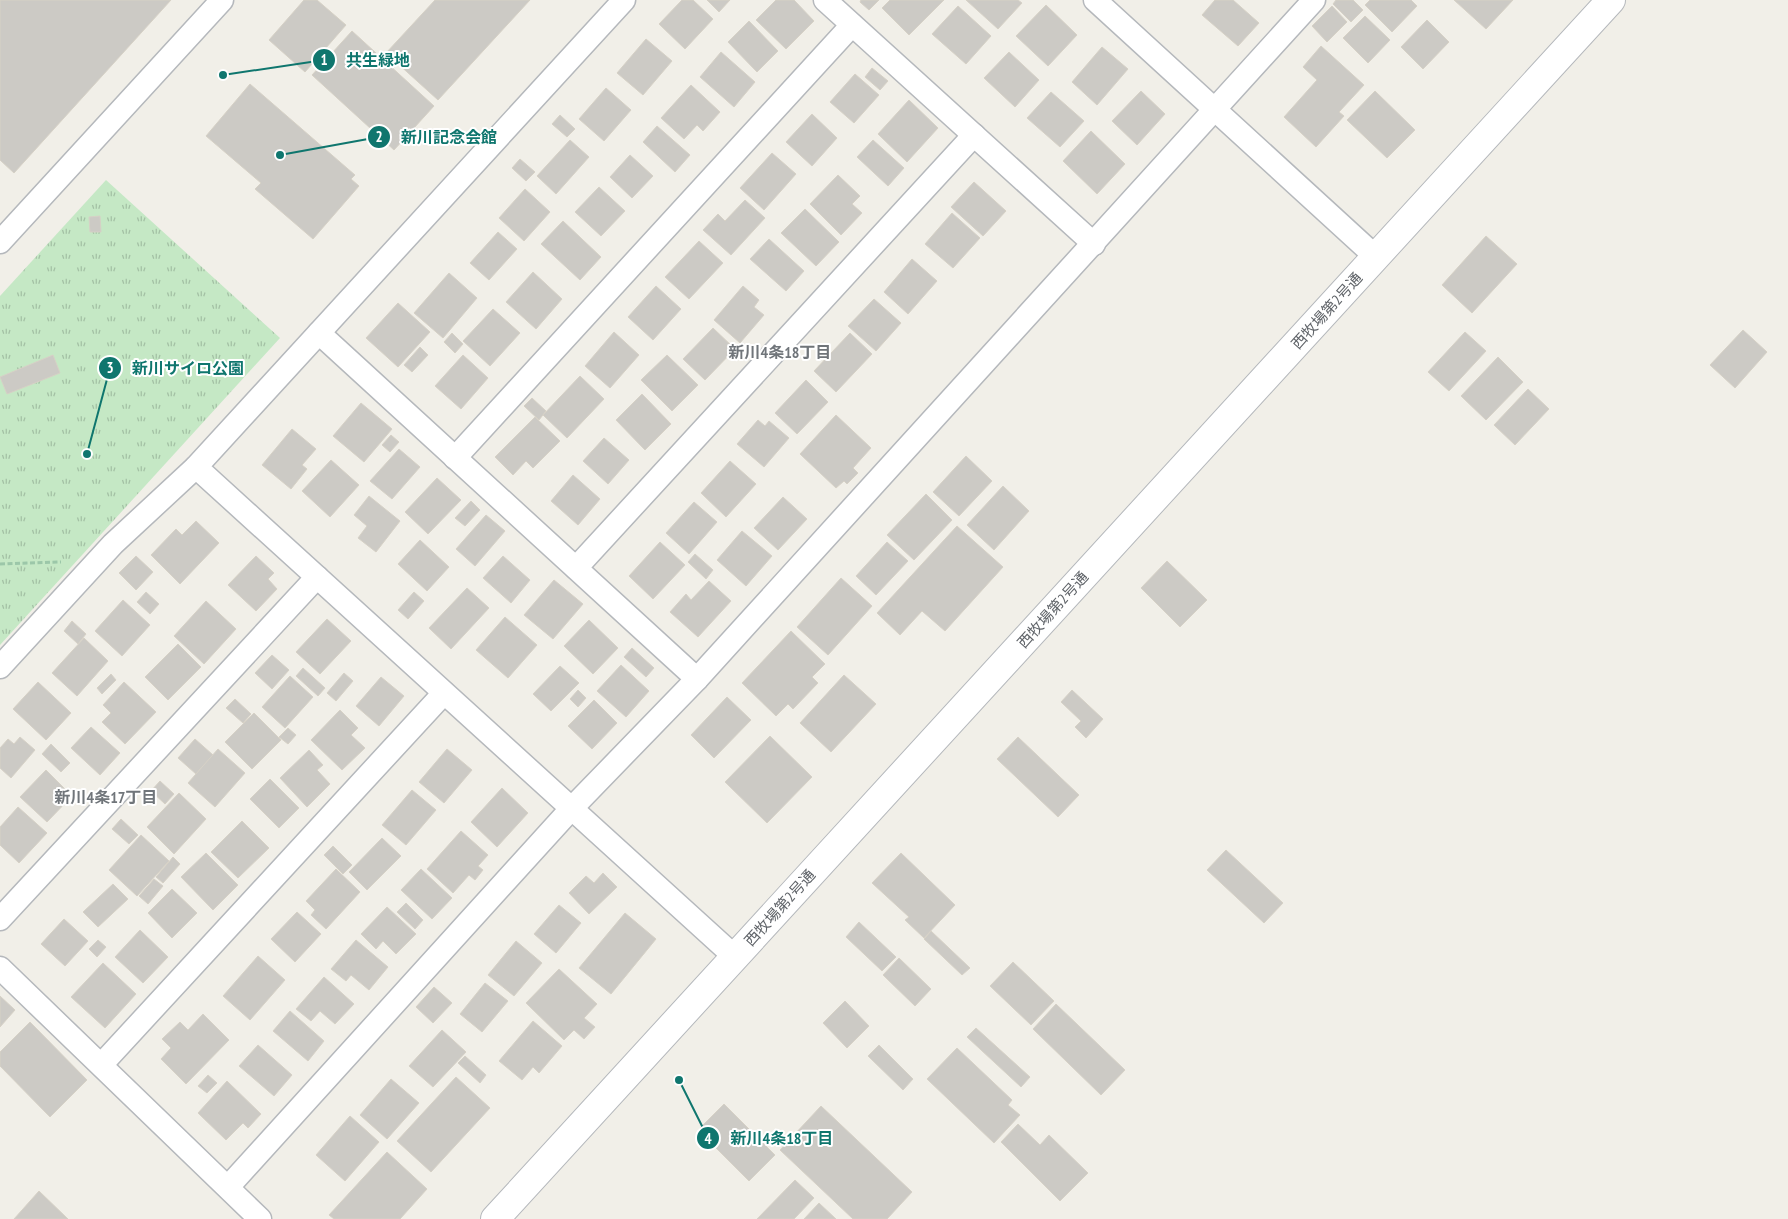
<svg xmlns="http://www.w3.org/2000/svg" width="1788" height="1219" font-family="'PT Sans Narrow','Noto Sans JP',sans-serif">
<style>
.grass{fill:url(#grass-tufts)}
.building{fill:#cccac5;stroke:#d6d1c6}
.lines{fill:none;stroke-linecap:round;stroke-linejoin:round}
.minor-casing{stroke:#b5b8bc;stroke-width:25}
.tertiary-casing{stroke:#b5b8bc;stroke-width:30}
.path{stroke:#9cc7a9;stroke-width:3;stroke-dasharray:5 2.5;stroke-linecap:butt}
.minor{stroke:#fff;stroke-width:22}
.tertiary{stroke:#fff;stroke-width:28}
.labels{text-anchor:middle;stroke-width:4;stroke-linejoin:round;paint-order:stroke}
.street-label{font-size:15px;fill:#5f6368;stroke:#fff}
.neighbourhood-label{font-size:16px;font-weight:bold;fill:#70757a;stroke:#fff}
.leader{fill:none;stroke:#0f766e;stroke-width:2}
.callout-dot{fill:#0f766e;stroke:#fff;stroke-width:2}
.mark-label{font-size:15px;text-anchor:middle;font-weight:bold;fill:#fff}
.callout-label{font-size:16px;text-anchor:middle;font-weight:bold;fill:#0f766e;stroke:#fff;stroke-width:4;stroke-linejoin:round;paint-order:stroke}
</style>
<defs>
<pattern id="grass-tufts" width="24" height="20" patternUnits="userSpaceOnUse" patternTransform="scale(1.25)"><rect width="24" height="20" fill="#c5e8c5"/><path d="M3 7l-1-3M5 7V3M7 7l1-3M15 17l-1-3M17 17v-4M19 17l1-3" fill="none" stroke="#a3c0a4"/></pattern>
</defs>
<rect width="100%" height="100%" fill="#f1efe8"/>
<!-- grass -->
<polygon class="grass" points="106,180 280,338 0,645 0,296"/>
<!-- building -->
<g class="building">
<polygon points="0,0 171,0 14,173 0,160"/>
<polygon points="304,0 317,0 346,25 305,72 269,40"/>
<polygon points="435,0 530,0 438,100 386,53"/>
<polygon points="682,0 693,0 713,19 685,49 659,24"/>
<polygon points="707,0 730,0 719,12"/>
<polygon points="776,0 794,0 814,21 786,49 756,20"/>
<polygon points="861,0 879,0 869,10 860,2"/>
<polygon points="890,0 944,0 909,35 882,8"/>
<polygon points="966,0 1018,0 1022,3 998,29"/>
<polygon points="1215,0 1233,0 1259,23 1238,46 1202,15"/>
<polygon points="1336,0 1353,0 1363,10 1351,22 1333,4"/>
<polygon points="1370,0 1411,0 1417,6 1392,32 1365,5"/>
<polygon points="1454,0 1513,0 1486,29"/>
<polygon points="1046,5 1077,35 1048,66 1016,36"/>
<polygon points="958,6 991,36 966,64 932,34"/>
<polygon points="1332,6 1347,22 1327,42 1312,26"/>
<polygon points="1365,16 1390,40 1368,63 1343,38"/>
<polygon points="1427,20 1449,42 1423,69 1401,47"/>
<polygon points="749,21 778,51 757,72 728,42"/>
<polygon points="352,31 434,106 394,150 312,75"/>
<polygon points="646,39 672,61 643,95 617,73"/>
<polygon points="1321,46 1364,85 1339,112 1344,116 1316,147 1284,117 1317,80 1303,67"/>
<polygon points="1102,47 1128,69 1097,105 1072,82"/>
<polygon points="721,52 755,82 734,107 700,77"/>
<polygon points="1009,52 1039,80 1015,107 984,78"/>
<polygon points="872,68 888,81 880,90 865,77"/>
<polygon points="855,74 879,95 854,123 830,102"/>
<polygon points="250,84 355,175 351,179 359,186 313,239 255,189 261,183 206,136"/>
<polygon points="691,85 720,112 703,131 697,125 684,139 661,118"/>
<polygon points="606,88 631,110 604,141 579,119"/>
<polygon points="1141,91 1165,114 1137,145 1112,121"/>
<polygon points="1375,91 1415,130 1387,158 1347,120"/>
<polygon points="1051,92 1084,121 1060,147 1027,118"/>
<polygon points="909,100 938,128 907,162 878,134"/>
<polygon points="812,114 837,138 812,166 786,142"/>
<polygon points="560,115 575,129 567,137 552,124"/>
<polygon points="657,126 690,155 675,172 643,142"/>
<polygon points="1091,131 1125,164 1097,194 1063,161"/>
<polygon points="570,140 589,157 556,194 537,176"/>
<polygon points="873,140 904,168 888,186 857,157"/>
<polygon points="772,153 796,174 764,210 740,188"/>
<polygon points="630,155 653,176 632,198 610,177"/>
<polygon points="520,159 535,172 526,181 512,168"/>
<polygon points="838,175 860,196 852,204 862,213 841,235 810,204"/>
<polygon points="974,182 1006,211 983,236 951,207"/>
<polygon points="599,187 625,211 601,236 575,212"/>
<polygon points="525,189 550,212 524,241 499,218"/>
<polygon points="745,200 765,218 731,255 703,230 718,214 725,221"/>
<polygon points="805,209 839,242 816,266 781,233"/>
<polygon points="952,213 980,238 953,268 925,244"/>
<polygon points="100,216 101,232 90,232 89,217"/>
<polygon points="563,221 601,257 580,280 541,244"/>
<polygon points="498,232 517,249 489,280 470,263"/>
<polygon points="1486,236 1517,264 1472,313 1442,285"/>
<polygon points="769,239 804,271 786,291 750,259"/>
<polygon points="699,241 723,263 689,299 665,277"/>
<polygon points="912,259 937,281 908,314 884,292"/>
<polygon points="533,272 562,299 536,329 506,302"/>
<polygon points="449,273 477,298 443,338 414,313"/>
<polygon points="656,286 681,309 653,340 628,317"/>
<polygon points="743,286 759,300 754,307 764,315 740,343 714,320"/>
<polygon points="874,299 901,323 876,351 848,326"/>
<polygon points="398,303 430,332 398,367 366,338"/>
<polygon points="493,309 520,333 490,366 463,341"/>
<polygon points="713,328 735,349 705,380 683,359"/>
<polygon points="1743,330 1767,352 1735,388 1710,365"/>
<polygon points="614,332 639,355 610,388 585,366"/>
<polygon points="1465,332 1486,351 1449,391 1428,372"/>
<polygon points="452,333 463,344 455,353 444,342"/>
<polygon points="850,333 872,354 836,392 814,371"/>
<polygon points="420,347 428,355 412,372 404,365"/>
<polygon points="53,355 60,373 7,394 0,377"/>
<polygon points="463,355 488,378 461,409 435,386"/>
<polygon points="667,355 698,385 672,411 641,380"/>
<polygon points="1498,357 1523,382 1486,420 1461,396"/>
<polygon points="580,376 604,399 567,438 543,415"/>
<polygon points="806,380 828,402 797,434 775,413"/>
<polygon points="1528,389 1549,409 1515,445 1494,425"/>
<polygon points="642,394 671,424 645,450 616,420"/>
<polygon points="532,398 546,411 539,420 524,406"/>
<polygon points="361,403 392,429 364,462 333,436"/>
<polygon points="836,415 871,448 853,468 858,473 847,484 844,481 836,488 800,454"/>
<polygon points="535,417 560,441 533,468 526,461 513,475 495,457"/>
<polygon points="758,420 765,426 769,421 789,438 764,467 737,444"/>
<polygon points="292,429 316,449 302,465 307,469 291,489 262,465"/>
<polygon points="391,435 399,442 390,452 382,445"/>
<polygon points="604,438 629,460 608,484 583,461"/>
<polygon points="399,449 420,467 392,499 370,481"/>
<polygon points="966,456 992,481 959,516 933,492"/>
<polygon points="331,460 359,485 330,517 302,491"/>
<polygon points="730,461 756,484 726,517 701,493"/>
<polygon points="573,475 600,499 578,525 551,501"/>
<polygon points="437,478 461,500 428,534 405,512"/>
<polygon points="1003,486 1029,511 994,550 967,525"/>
<polygon points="926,494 952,520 914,560 887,535"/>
<polygon points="369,496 400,521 376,552 358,538 367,526 354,515"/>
<polygon points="783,497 807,519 778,550 754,528"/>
<polygon points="471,501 480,510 465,526 455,518"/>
<polygon points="694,502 717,522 689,554 666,533"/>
<polygon points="486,515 505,531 475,566 456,549"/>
<polygon points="196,521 219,543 180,584 151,555 176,529 182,535"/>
<polygon points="957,526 1003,567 945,631 922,611 900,635 877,613"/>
<polygon points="742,531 772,556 746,586 717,560"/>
<polygon points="420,540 449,567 427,591 398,564"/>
<polygon points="660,542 685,565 653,599 629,576"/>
<polygon points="887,542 908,561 876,595 856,576"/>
<polygon points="695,554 713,570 706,579 688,562"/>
<polygon points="136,556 153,572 136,590 119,573"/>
<polygon points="256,556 274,573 268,579 277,589 256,611 228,585"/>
<polygon points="503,556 530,580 511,603 483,578"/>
<polygon points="1167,561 1207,600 1180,627 1141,588"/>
<polygon points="841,578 872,606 828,655 797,627"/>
<polygon points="554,580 583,604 553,639 524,615"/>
<polygon points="709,581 731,601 698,637 670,612 686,594 691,600"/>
<polygon points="467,588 489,608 451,649 429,628"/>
<polygon points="146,592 159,604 150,614 137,602"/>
<polygon points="414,592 424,601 408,619 398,610"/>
<polygon points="123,600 150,625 122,656 95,631"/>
<polygon points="206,601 236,629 204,664 174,636"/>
<polygon points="505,617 537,645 508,678 476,650"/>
<polygon points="327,619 351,641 320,674 296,652"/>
<polygon points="589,620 618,648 593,674 564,646"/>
<polygon points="72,621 86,634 78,644 64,631"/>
<polygon points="791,631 825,664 812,677 818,683 793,709 788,704 776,716 742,683"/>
<polygon points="84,638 108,661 77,696 52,673"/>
<polygon points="178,644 201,667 168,700 145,677"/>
<polygon points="632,648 654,668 646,677 624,657"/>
<polygon points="272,655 289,670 272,689 255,673"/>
<polygon points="621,665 649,691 626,717 597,691"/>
<polygon points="560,666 579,683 551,711 533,694"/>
<polygon points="303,668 325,688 318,696 296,676"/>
<polygon points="344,673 353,681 336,701 327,693"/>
<polygon points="111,674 116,680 102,694 97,688"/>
<polygon points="844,675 876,704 831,752 800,723"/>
<polygon points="290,676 313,697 285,728 262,707"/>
<polygon points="381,677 404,696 379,726 356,706"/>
<polygon points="38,682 71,713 46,740 13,709"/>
<polygon points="124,682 156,712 125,744 102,722 111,713 103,705"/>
<polygon points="578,690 586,698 578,707 570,699"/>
<polygon points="1072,690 1103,719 1086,738 1075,727 1081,721 1061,702"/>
<polygon points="727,697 751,720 714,758 691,735"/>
<polygon points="235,699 251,714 243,723 226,708"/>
<polygon points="594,700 617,723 592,749 568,726"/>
<polygon points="340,710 358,728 351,735 365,748 342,770 311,740"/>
<polygon points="254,713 281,740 252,769 225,742"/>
<polygon points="91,727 120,753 100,775 71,748"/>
<polygon points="288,728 296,735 288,744 279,737"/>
<polygon points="770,736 812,777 767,823 725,782"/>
<polygon points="20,737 35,750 11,778 0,768 0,748 8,739 14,744"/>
<polygon points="1018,737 1079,795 1058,817 997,759"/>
<polygon points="195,739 213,755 196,774 178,758"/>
<polygon points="51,744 70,763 61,772 42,754"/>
<polygon points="218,749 245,773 215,807 188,783"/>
<polygon points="447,749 472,770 444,803 419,782"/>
<polygon points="309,750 323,765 317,770 330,784 307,807 280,778"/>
<polygon points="46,770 72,796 47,822 20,797"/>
<polygon points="270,779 299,808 279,828 250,799"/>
<polygon points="160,781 174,794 165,804 151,791"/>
<polygon points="502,788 528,813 497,847 471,822"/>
<polygon points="412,790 436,810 406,845 382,825"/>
<polygon points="179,793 206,819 174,854 147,827"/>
<polygon points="18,807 47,833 19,863 0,845 0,827"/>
<polygon points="121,819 138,835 129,844 112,829"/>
<polygon points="242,821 269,848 238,878 211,852"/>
<polygon points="461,831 488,855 478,866 483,870 475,880 469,875 453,893 427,869"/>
<polygon points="141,835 169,861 137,896 109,870"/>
<polygon points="382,838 401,856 367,890 349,872"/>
<polygon points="333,846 352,865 343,874 324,855"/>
<polygon points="1226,850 1283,903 1264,923 1207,870"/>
<polygon points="206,853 238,885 213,910 181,877"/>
<polygon points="901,853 955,905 924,938 905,920 909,917 872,883"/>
<polygon points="173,857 180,864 163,883 156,877"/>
<polygon points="336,869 360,892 326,929 311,915 315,910 306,901"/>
<polygon points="421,869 452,898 432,919 401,890"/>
<polygon points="603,873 617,887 589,914 569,893 586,876 594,883"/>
<polygon points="154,879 163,886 148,904 139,896"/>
<polygon points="113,884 128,899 98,927 83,912"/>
<polygon points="172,889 197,913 172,938 148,913"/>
<polygon points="406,903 423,920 415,929 397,912"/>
<polygon points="559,905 581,923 556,953 534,934"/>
<polygon points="387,907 416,934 396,954 383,941 376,949 361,934"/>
<polygon points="297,912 321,934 295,962 271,939"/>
<polygon points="625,913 656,939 611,994 579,968"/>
<polygon points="64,919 88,941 65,966 41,944"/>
<polygon points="859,922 896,957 882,971 846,937"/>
<polygon points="140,930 168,957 143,983 115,957"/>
<polygon points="931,931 970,968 962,975 924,939"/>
<polygon points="98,940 106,947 97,957 89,949"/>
<polygon points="356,940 388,967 369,990 351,975 346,981 331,969"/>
<polygon points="516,941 542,963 514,996 488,975"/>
<polygon points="258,956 285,980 250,1020 223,996"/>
<polygon points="899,958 931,989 915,1006 883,975"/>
<polygon points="1013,962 1054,1001 1031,1025 990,986"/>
<polygon points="103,963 136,994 105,1028 71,997"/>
<polygon points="559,969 597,1004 584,1018 595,1027 584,1039 574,1030 564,1040 526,1003"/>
<polygon points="324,977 354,1004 335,1024 320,1011 311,1021 296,1009"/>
<polygon points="485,983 508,1001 482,1032 460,1014"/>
<polygon points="434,987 452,1003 433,1023 416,1007"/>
<polygon points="0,996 15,1010 0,1027"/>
<polygon points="845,1001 869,1026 847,1048 823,1023"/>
<polygon points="1056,1004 1125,1070 1101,1095 1033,1029"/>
<polygon points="290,1011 324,1041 308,1061 273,1031"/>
<polygon points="203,1014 229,1040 186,1084 161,1059 171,1048 162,1039 180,1022 188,1030"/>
<polygon points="533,1021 562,1046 539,1073 533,1067 522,1080 499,1061"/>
<polygon points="30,1022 87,1080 50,1117 0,1066 0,1052"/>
<polygon points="976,1028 1030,1077 1021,1087 967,1037"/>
<polygon points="442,1030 466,1052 433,1087 409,1066"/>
<polygon points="258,1045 292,1075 274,1096 239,1066"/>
<polygon points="879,1045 913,1079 903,1090 868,1056"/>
<polygon points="957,1048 1012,1100 1008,1105 1020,1115 994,1143 927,1079"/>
<polygon points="465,1056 486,1075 480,1083 458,1063"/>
<polygon points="208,1075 217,1083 207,1093 198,1086"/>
<polygon points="456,1077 490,1108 431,1172 397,1141"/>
<polygon points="391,1079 419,1103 387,1139 360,1115"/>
<polygon points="227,1081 261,1114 248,1128 243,1123 226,1140 198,1113"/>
<polygon points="724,1104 775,1155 749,1181 698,1130"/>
<polygon points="821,1106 912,1192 887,1219 853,1219 780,1150"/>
<polygon points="350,1116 379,1142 345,1181 316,1155"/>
<polygon points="1018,1124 1040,1145 1049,1135 1088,1173 1060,1201 1001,1142"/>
<polygon points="387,1152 427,1189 400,1219 334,1219 329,1215"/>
<polygon points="795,1180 814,1198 794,1219 757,1219"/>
<polygon points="39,1191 68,1219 14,1219"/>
<polygon points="819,1203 836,1219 804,1219"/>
</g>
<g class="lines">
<defs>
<g id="minor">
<polyline points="624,0 196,467 735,957"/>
<polyline points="825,0 1094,244"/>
<polyline points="1095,0 1376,257"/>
<polyline points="0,242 222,0"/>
<polyline points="319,333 697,679"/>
<polyline points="455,458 852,25"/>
<polyline points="576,568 974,135"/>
<polyline points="0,667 113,544 196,467"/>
<polyline points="0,919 317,577"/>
<polyline points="0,968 260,1219"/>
<polyline points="102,1064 444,693"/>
<polyline points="228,1187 571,809 697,679 1314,0"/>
</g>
<polyline id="tertiary" points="495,1219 1611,0"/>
</defs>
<!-- minor casing -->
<use href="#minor" class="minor-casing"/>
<!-- tertiary casing -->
<use href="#tertiary" class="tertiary-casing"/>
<!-- path -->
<polyline class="path" points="0,564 61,562"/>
<!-- minor -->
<use href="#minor" class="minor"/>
<!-- tertiary -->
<use href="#tertiary" class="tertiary"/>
</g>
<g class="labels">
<!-- street labels -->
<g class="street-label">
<text transform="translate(1327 311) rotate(-48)" y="5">西牧場第2号通</text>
<text transform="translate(1053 610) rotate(-48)" y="5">西牧場第2号通</text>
<text transform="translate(780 908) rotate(-48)" y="5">西牧場第2号通</text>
</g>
<!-- neighbourhood labels -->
<g class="neighbourhood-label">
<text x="780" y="358">新川4条18丁目</text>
<text x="106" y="803">新川4条17丁目</text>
</g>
</g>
<!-- callouts -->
<path class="leader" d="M223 75L324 60M280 155L379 137M87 454L110 368M679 1080L708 1138"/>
<g class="callout-dot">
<circle cx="223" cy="75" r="5"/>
<circle cx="280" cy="155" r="5"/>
<circle cx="87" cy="454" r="5"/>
<circle cx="679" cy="1080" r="5"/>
<circle cx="324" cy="60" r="12"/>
<circle cx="379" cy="137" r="12"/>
<circle cx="110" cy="368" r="12"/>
<circle cx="708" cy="1138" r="12"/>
</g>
<g class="mark-label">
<text x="324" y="65">1</text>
<text x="379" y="142">2</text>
<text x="110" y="373">3</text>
<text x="708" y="1144">4</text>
</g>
<g class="callout-label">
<text x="378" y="66">共生緑地</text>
<text x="449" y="143">新川記念会館</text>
<text x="188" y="374">新川サイロ公園</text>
<text x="782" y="1144">新川4条18丁目</text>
</g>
</svg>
